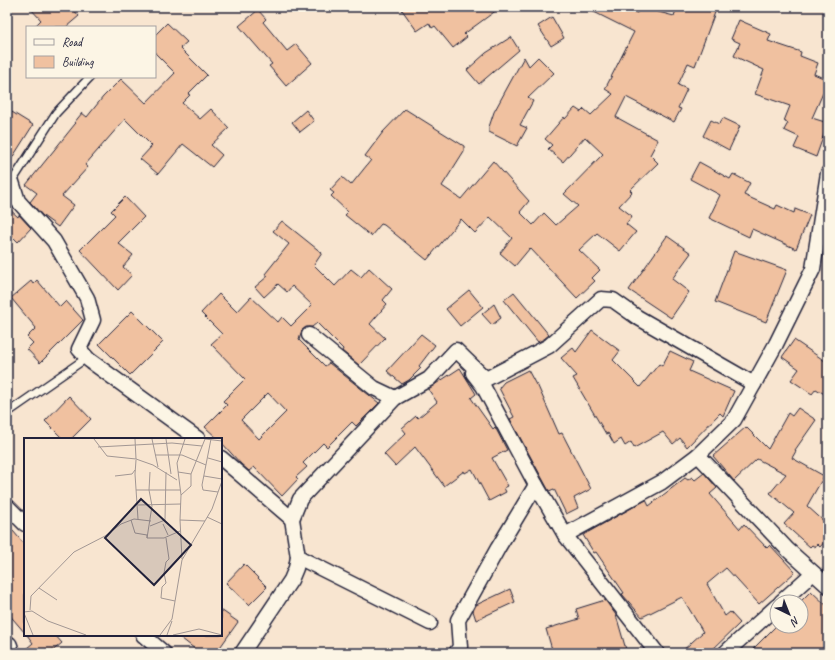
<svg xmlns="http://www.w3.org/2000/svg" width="835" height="660" font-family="Caveat,sans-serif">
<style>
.building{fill:#f0c1a0;stroke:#22223b;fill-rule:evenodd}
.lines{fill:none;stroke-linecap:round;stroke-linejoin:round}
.lane-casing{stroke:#22223b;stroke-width:10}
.street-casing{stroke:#22223b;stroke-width:17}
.secondary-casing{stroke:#22223b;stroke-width:23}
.lane{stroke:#fcf5e5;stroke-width:7}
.street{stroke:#fcf5e5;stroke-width:14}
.secondary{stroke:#fcf5e5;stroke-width:20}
.inset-road{fill:none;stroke:#a29794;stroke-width:1}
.view{fill:#22223b;fill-opacity:0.15;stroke:#22223b;stroke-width:2}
.inset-edge{fill:none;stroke:#22223b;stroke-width:2}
</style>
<rect width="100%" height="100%" fill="#f8e5d0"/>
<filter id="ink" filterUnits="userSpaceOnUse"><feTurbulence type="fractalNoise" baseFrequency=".025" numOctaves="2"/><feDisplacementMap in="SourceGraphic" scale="8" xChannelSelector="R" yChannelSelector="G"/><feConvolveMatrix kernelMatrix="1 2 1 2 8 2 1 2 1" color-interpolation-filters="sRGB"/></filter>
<g filter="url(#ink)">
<!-- building -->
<g class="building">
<polygon points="29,7 71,7 79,16 66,27 34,27 41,20"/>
<polygon points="400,7 501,7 464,34 467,37 453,48 435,26 432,28 429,23 417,31"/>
<polygon points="584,7 625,7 637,13 639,7 674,16 677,7 717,7 695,66 688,63 678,85 687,89 678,108 681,109 674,122 626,97 616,117 658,140 650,155 658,163 630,190 632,192 619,206 632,216 626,224 636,232 620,251 597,233 579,250 600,270 592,278 595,281 577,298 530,248 515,266 500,253 512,238 490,217 475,233 461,219 427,260 384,225 381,224 371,236 345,215 348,212 331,196 334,193 330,190 342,177 351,185 371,160 365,156 383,132 405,109 464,146 464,151 442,186 461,199 493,161 529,201 520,212 533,225 544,213 556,225 578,206 564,194 603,154 585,137 563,162 548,149 552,145 545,139 564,117 565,119 575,108 581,112 584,109 591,115 613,94 605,89 634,32"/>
<polygon points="258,10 266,19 263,22 287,51 296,44 312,63 286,86 269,66 272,64 239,26"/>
<polygon points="552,17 564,38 551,46 538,26"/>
<polygon points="739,20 771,34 768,41 801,52 800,56 818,63 814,74 828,80 828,95 823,93 812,118 828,123 816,157 794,148 799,137 784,130 788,123 784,121 790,106 755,94 764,70 734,56 740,43 731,39"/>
<polygon points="167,23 187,42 180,48 207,75 188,94 190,95 182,103 200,119 211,109 229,128 211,145 222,155 212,167 183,144 158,174 140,159 152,146 125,119 85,165 88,167 62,196 74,205 58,227 43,216 30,202 37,193 26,185 75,124 74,123 82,113 87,117 103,97 121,79 146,103 175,73 155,53 155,35"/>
<polygon points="511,37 519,50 479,84 467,70 486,53"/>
<polygon points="524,57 529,66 538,57 554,73 528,98 533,101 520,125 527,128 517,146 489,132 489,127 494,112"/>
<polygon points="7,109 33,125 7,166"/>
<polygon points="306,110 314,121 300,132 292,122"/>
<polygon points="723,118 740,126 729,150 703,136 711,120 719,124"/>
<polygon points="699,162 730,179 733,174 750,183 744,195 775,209 777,205 794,213 795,209 810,215 796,249 752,229 749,237 709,218 720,195 690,179"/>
<polygon points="125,197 144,217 118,243 133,255 123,267 132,275 118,290 80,250 115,215 111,211"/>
<polygon points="7,207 18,217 19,215 31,228 18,242 7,231"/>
<path d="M282 221 322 253 314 265 335 286 351 269 361 277 369 268 392 289 383 300 387 304 370 324 385 338 359 365 342 351 343 349 317 323 312 327H306L302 330 299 340 325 366 329 363 379 403 356 426 352 422 327 447 323 443 303 463 307 467 296 477 298 479 282 496 254 467 249 471 241 464 221 442V439H218L205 427 227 405 223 401 245 379 211 344 222 334 201 313 219 294 237 312 251 297 278 322 282 317 291 326 312 305 292 286 287 292 278 284 264 297 255 287 268 276 265 274 289 244 273 231ZM268 393 286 412 259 439 241 420Z"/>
<polygon points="667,236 691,253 672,279 689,292 671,318 629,290"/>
<polygon points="734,251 787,270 766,322 715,302"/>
<polygon points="37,280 60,307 66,301 83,320 40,363 27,349 33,343 27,337 36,328 11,298 31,281 33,284"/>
<polygon points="469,290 483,307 460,326 446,309"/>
<polygon points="514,292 549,335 544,339 538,342 504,300"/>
<polygon points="494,304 501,318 492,325 482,314"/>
<polygon points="132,311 163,342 130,375 99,344"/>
<polygon points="592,330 620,351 613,360 640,387 659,364 662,366 670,351 693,362 689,371 734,391 723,416 720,413 687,447 680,438 673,444 663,432 634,448 631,442 625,446 621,439 614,444 608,433 606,434 573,378 577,376 561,358 573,348 576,352"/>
<polygon points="421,334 435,345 419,366 421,368 409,380 402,384 387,371"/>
<polygon points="794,340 828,363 828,396 816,389 812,394 791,380 799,369 782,357"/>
<polygon points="460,368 476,394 471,398 493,429 495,427 507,450 492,458 508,486 504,488 506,492 489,501 472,469 465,473 464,471 444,486 415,447 395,466 384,454 406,433 402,428 416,416 418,418 437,402 428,389"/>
<polygon points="528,370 536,385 537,384 559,434 562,433 591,489 574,498 578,508 566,514 554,489 549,491 510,419 514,417 499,388 504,382"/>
<polygon points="69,396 91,419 71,439 63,439 45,421"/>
<polygon points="798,408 816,420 795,450 796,451 792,458 824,476 807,506 828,525 828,538 820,547 817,544 815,547 812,545 810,547 784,524 794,513 770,493 786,474 757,459 734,481 713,456 746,427 768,449 788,413 792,416"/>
<polygon points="704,473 717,488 710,494 740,529 744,524 767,548 770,545 795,572 759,604 726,568 707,584 725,616 730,612 740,623 709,653 680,653 703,632 682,597 642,617 622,594 624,593 596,552 594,553 583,535 646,500 649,506 685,478 688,480 692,477 695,480"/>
<polygon points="7,524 25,545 25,633 7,612"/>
<polygon points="244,564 267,587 249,605 226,583"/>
<polygon points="510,589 515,602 476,620 473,611 476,605"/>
<polygon points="811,591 828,607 828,649 824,653 749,653 777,625 801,626 800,602"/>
<polygon points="605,600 616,615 627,653 553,653 546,629 579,619 576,609"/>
<polygon points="221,610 238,622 216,653 200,653 177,635 221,635"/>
<polygon points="27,635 55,635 62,643 50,653 21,653 33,643"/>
</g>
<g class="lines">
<defs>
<g id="lane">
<polyline points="11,183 56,113 90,77"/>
<polyline points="7,413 82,361 89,360"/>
</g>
<g id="street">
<polyline points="12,182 18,201 54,241 87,298 93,320 79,349 89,360 198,439"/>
<polyline points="309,335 374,388 395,398"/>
<polyline points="473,373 483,386 536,485 565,535 657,653"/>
<polyline points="698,455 788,550 828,586"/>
<polyline points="221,458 292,519"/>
<polyline points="7,506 25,524"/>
<polyline points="565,535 662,482 698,455 734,420 776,344 813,269 828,173"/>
<polyline points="298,557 430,623"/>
<polyline points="781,602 813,573"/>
<polyline points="143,635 164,653"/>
<polyline points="242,653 291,580 296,568 298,557 292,519 300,499 395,398 429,379 456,350 486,379 549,346 601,299 613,300 637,317 754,384"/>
<polyline points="456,653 460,647 458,620 498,548 536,485"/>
<polyline points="725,653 777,606"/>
</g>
<polyline id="secondary" points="7,646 9,653"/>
</defs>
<!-- lane casing -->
<use href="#lane" class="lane-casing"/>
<!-- street casing -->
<use href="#street" class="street-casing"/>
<!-- secondary casing -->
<use href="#secondary" class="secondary-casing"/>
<!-- lane -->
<use href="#lane" class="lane"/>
<!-- street -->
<use href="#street" class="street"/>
<!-- secondary -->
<use href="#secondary" class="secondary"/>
</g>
</g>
<!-- overview -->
<g transform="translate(24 438)">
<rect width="198" height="198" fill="#f8e5d0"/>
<path class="inset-road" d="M70 1 83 18 112 21 129 27 153 42M111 1 112 21M128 1 134 29M142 1 147 36M181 1 198 3M187 1 178 47 179 52 194 54M74 9 148 5 178 8M131 17H158L182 27M184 20 198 24M112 22 111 36 114 81M154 34 167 36M91 38 108 36 111 32M180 38 198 41M112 52H156M157 57 167 48V36L181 1M114 67 157 66M183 79 198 86M107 82 111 95 123 97V100H140L156 93M156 82 181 83M139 86 144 97M126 88 141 82 142 34M123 100 128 68 125 52 126 34M158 121 156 82 157 57 153 25 161 1M140 135 142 145 138 149 137 160 151 163M140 135 142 124 145 121 142 100M15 150 33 162M6 172 7 158 50 114 81 98 97 86 110 81 127 83M0 174 8 173 24 183 62 197M0 175 9 197M136 197 148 181 158 122 188 71 198 43M143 197 148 183M149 197 175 191 198 197"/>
<path class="view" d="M117 61 167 107 130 147 81 100Z"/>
<rect width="198" height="198" class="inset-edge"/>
</g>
<!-- margin -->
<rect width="835" height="660" fill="none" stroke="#fcf5e5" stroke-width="24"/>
<rect x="12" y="12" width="811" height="636" fill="none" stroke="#22223b" stroke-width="1.5" filter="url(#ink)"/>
<!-- legend -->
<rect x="26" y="26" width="130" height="52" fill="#fcf5e5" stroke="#a5a1a1"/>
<rect x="34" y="39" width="20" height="6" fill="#fcf5e5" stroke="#a5a1a1"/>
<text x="62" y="46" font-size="12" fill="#22223b">Road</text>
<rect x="34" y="56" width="20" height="12" fill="#f0c1a0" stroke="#a5a1a1"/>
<text x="62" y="66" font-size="12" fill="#22223b">Building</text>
<!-- north arrow -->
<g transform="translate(789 614) rotate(137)"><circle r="19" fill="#fcf5e5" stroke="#a5a1a1"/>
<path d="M0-3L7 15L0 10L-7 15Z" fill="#22223b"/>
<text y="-6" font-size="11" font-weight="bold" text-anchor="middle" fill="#22223b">N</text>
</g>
</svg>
